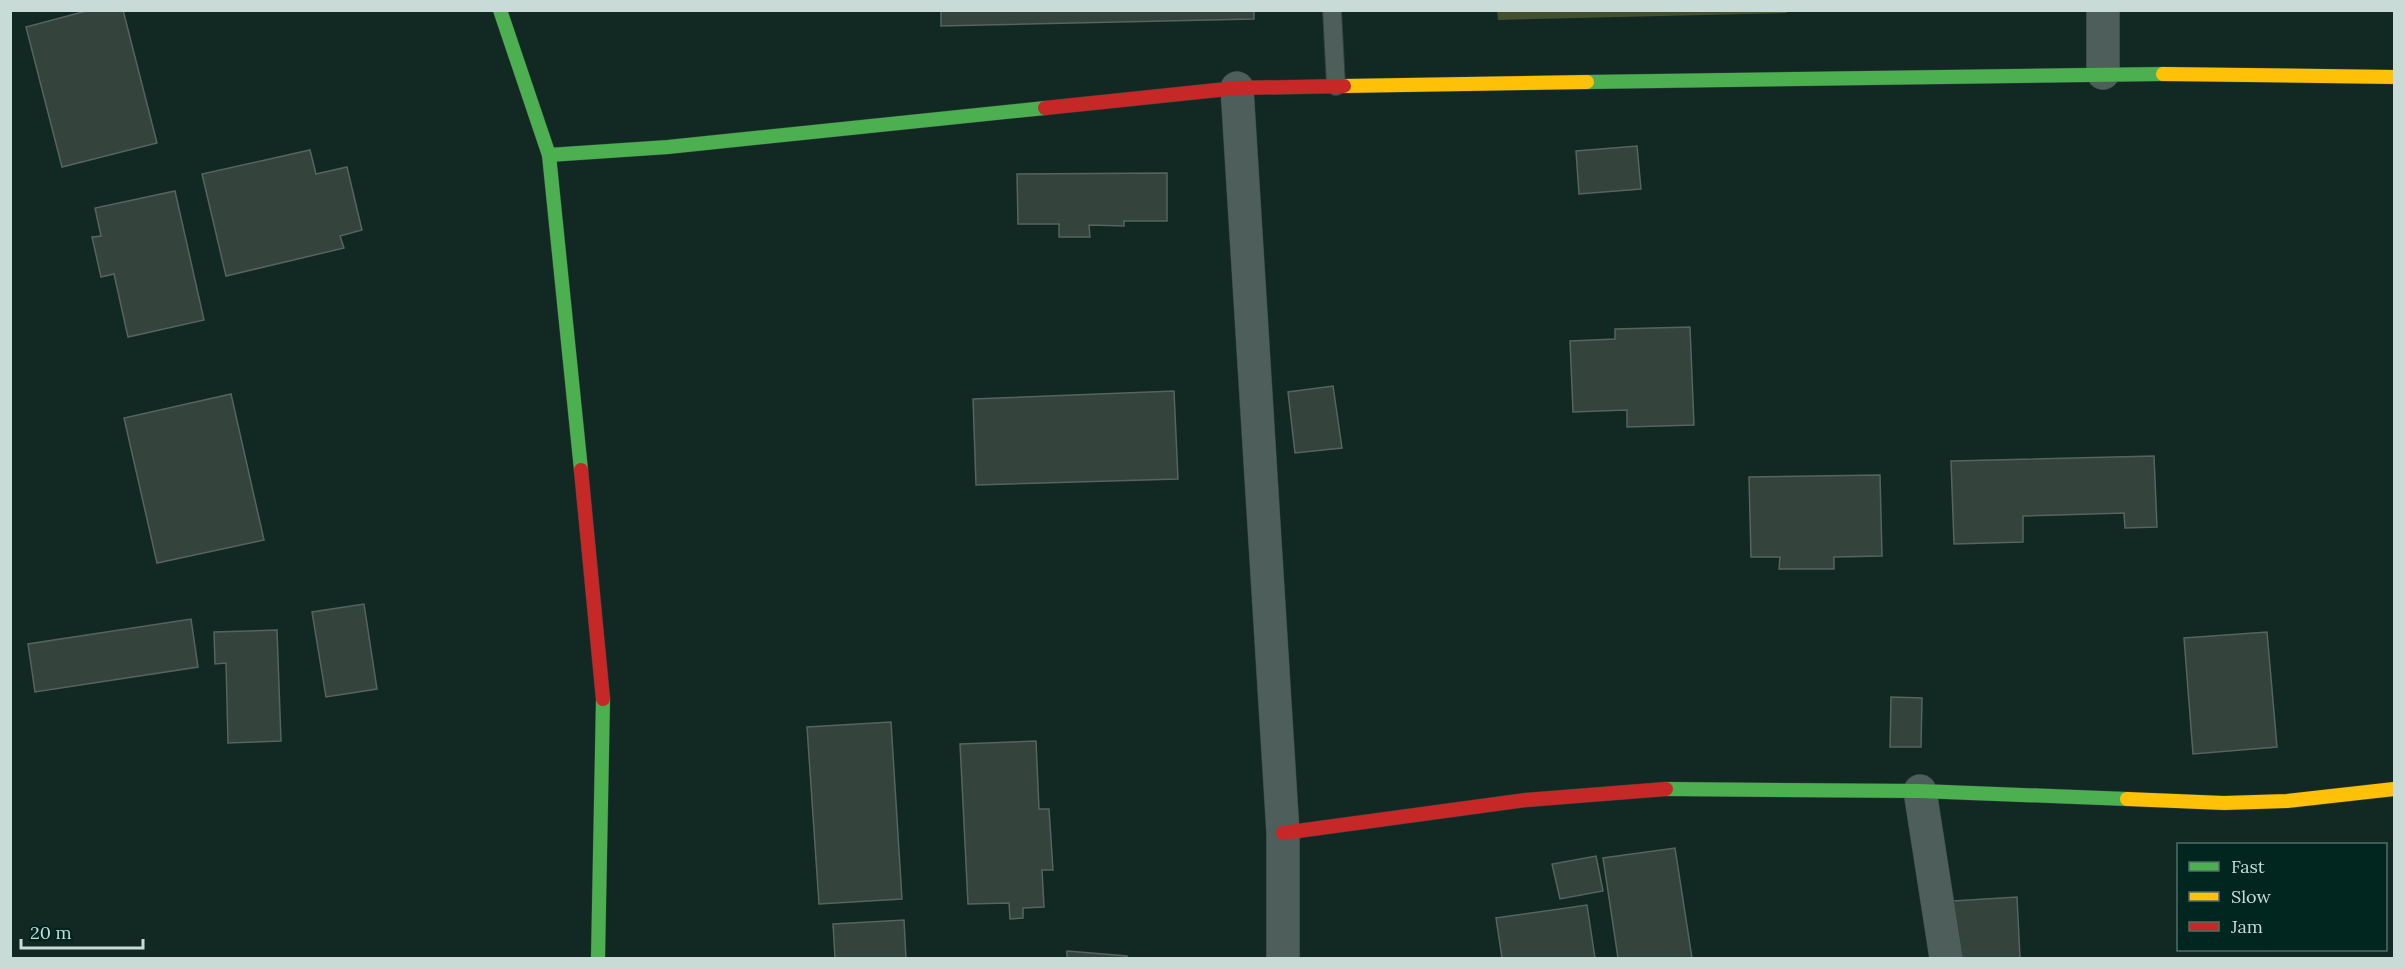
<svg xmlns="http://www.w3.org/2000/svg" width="2405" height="969" font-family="Lora,serif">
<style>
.green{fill:#43502e}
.building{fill:#35433d;stroke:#56645e;stroke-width:1.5}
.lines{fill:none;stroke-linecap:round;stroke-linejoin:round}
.lane-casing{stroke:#32413d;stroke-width:20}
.street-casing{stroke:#32413d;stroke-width:34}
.fast-casing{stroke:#32413d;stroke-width:15}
.slow-casing{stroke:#32413d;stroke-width:15}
.jam-casing{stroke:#32413d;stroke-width:15}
.lane{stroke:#4e5e5a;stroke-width:18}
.street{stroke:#4e5e5a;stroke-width:33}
.fast{stroke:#4caf50;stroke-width:14}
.slow{stroke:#ffc107;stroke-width:14}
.jam{stroke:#c62828;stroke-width:14}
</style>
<rect width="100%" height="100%" fill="#122823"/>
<!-- green -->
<polygon class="green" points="1497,11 1787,10 1787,13 1498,20"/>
<!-- building -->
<g class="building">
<polygon points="90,10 123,10 157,143 62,167 26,27"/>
<polygon points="941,10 1254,10 1254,19 941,26"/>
<polygon points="1637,146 1641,189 1579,194 1576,151"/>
<polygon points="310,150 316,174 347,167 362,230 340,236 344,248 226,276 202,174"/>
<polygon points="1167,173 1167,221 1124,221 1124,226 1089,225 1090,237 1059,237 1059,224 1018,224 1017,174"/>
<polygon points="175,191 204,320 128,337 114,274 101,277 92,237 101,236 95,208"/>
<polygon points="1690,327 1694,425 1627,427 1627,410 1573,412 1570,341 1615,339 1615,329"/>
<polygon points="1333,386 1342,448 1295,453 1288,392"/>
<polygon points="1174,391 1178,479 976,485 973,399"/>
<polygon points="231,394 264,540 157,563 124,418"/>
<polygon points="2154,456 2157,527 2125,528 2124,513 2023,516 2023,542 1954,544 1951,461"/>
<polygon points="1880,475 1882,556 1834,557 1834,569 1779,569 1780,557 1751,557 1749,477"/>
<polygon points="364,604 377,689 326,697 312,612"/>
<polygon points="191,619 198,667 35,692 28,644"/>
<polygon points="277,630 281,741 228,743 226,663 215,664 214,632"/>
<polygon points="2267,632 2277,747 2193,754 2184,638"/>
<polygon points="1891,697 1922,698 1921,747 1890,747"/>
<polygon points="891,722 902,899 819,904 807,727"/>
<polygon points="1036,741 1039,809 1049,809 1053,870 1042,870 1044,907 1023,908 1023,918 1010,919 1009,903 968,904 960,744"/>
<polygon points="1675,848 1692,958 1618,958 1603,858"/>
<polygon points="1596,856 1603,891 1560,899 1552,864"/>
<polygon points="2017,897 2020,958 1957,958 1953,901"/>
<polygon points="1587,905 1595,958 1502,958 1496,918"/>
<polygon points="904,920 906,958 835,958 833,924"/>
<polygon points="1067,951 1127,956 1127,958 1067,958"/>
</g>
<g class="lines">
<defs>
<polyline id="lane" points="1332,10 1336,86"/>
<g id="street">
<polyline points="2103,73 2103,10"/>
<polyline points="1237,88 1283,833 1283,958"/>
<polyline points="1920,791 1946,958"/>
</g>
<g id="fast">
<polyline points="500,10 549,155 581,470"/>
<polyline points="1587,82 2163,74"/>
<polyline points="549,155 668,147 1045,108"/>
<polyline points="1666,789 1920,791 2127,799"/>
<polyline points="598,958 603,699"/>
</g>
<g id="slow">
<polyline points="2163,74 2394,77"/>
<polyline points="1344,86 1587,82"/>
<polyline points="2127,799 2224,803 2287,801 2394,789"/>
</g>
<g id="jam">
<polyline points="1045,108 1237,88 1344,86"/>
<polyline points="581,470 603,699"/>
<polyline points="1283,833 1526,800 1666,789"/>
</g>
</defs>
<!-- lane casing -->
<use href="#lane" class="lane-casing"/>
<!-- street casing -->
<use href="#street" class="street-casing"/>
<!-- fast casing -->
<use href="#fast" class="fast-casing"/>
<!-- slow casing -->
<use href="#slow" class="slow-casing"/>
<!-- jam casing -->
<use href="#jam" class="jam-casing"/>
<!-- lane -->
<use href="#lane" class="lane"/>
<!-- street -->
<use href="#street" class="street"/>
<!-- fast -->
<use href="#fast" class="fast"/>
<!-- slow -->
<use href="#slow" class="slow"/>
<!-- jam -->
<use href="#jam" class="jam"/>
</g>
<!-- border -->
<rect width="2405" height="969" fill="none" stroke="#c8dbd6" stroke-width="24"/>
<!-- legend -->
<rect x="2177" y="843" width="210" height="108" fill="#00261f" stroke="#506e68" stroke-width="1.5"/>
<rect x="2189" y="862" width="30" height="9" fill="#4caf50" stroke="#506e68" stroke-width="1.5"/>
<text x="2231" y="873" font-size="18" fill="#c8dbd6">Fast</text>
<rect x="2189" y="892" width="30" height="9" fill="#ffc107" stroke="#506e68" stroke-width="1.5"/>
<text x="2231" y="903" font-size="18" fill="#c8dbd6">Slow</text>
<rect x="2189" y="922" width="30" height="9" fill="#c62828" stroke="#506e68" stroke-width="1.5"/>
<text x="2231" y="933" font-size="18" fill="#c8dbd6">Jam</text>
<!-- scale -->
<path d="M21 939v9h122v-9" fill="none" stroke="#c8dbd6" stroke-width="3"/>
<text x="30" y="939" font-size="18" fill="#c8dbd6" stroke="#00261f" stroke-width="4.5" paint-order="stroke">20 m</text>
</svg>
